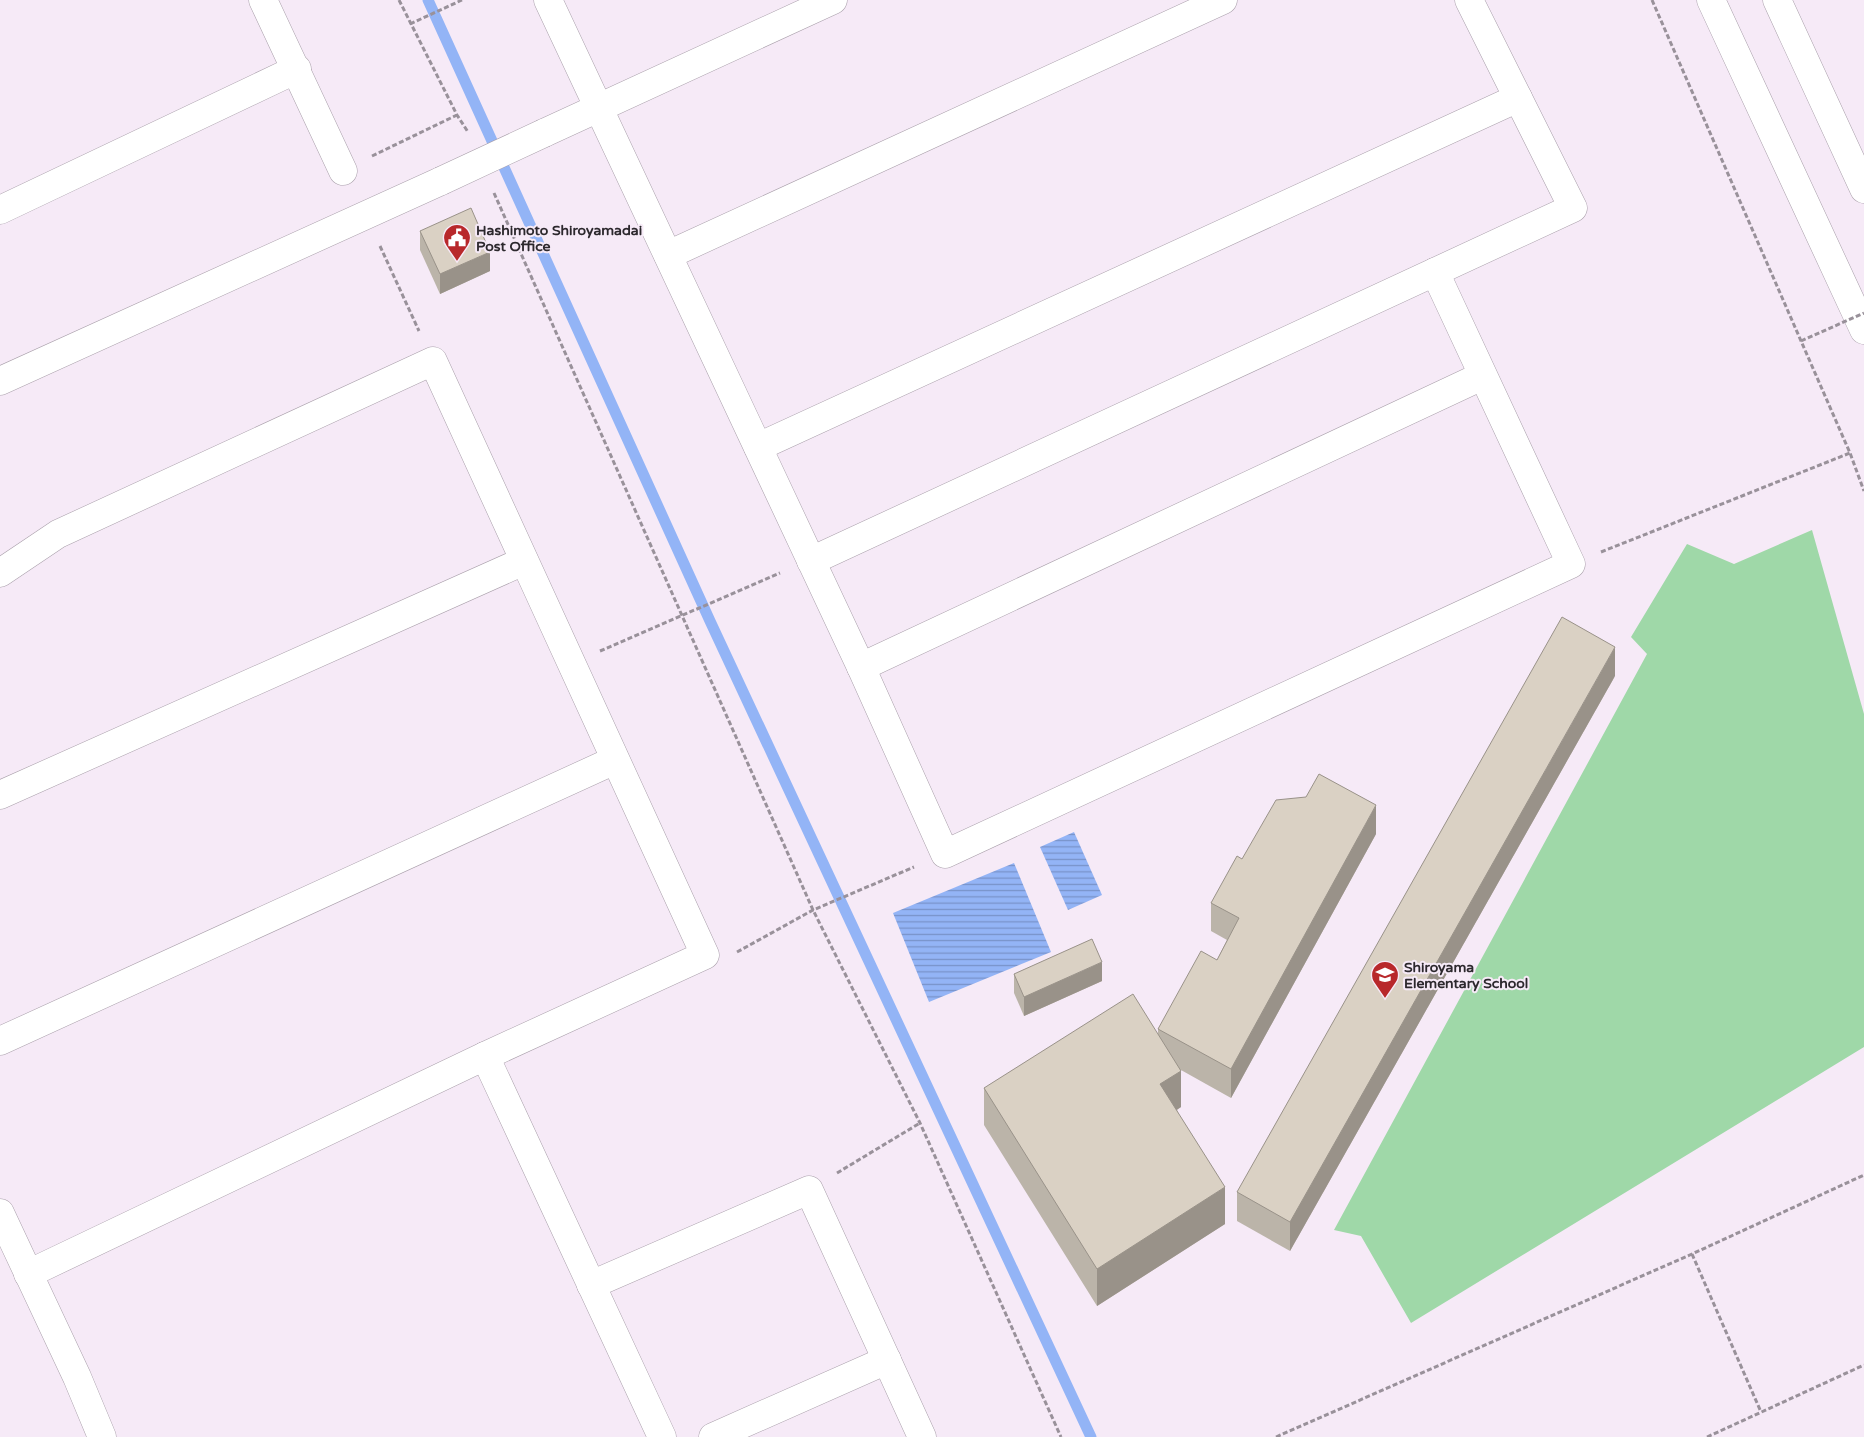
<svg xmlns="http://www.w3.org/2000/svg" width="1864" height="1437" font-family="'Varela Round',sans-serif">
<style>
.park{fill:#9fd8a8}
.water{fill:url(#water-rules)}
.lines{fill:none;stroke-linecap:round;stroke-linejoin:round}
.stream{stroke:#93b4f6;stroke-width:11}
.minor-casing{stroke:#aaa0ab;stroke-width:29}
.path{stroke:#99919a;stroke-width:3;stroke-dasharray:5 2.5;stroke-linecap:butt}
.minor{stroke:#fff;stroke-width:28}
.minor-bridge-casing{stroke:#aaa0ab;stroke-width:29;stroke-linecap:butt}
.path-bridge{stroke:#99919a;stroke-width:3;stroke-dasharray:5 2.5;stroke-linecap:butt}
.minor-bridge{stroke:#fff;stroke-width:28}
.wall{fill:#bbb4a9}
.shaded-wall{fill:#999289}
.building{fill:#dad1c4;stroke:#999289}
.labels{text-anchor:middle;stroke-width:4;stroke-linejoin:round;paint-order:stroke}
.poi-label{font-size:14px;font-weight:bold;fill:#2c282d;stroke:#f6eaf7;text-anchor:start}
</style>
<defs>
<pattern id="water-rules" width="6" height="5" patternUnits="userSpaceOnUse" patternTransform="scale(1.25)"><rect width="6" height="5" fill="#93b4f6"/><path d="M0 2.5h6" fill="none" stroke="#7892c8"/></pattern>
</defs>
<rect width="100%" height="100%" fill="#f6eaf7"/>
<!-- park -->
<polygon class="park" points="1812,530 1864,714 1864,1047 1411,1323 1361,1236 1334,1230 1647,654 1631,637 1687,544 1734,564"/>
<!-- water -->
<g class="water">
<polygon points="1074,832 1102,895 1068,910 1040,847"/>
<polygon points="1014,863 1051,952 929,1002 893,913"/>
</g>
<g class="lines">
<!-- stream -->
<polyline class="stream" points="428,0 710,621 1091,1437"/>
<defs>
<g id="minor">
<polyline points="263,0 343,171"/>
<polyline points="548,0 861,667 945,854 1571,564 1435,272"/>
<polyline points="1711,0 1864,330"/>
<polyline points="1777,0 1864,189"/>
<polyline points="544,133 833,0"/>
<polyline points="0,210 297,69"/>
<polyline points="668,255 1223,0"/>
<polyline points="0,381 441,181"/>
<polyline points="758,447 1518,98"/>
<polyline points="811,561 1573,208 1469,0"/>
<polyline points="0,573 58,534 433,361 705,955 485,1056 28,1274"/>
<polyline points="861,667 1482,376"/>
<polyline points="0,795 524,561"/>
<polyline points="0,1041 615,760"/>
<polyline points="485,1056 662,1437"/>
<polyline points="0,1213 77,1377 102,1437"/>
<polyline points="591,1285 809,1190 922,1437"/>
<polyline points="713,1437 887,1360"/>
</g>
</defs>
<!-- minor casing -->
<use href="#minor" class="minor-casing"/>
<!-- path -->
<g class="path">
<polyline points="399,0 457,115 468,132"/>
<polyline points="1652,0 1850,453 1864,491"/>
<polyline points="410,24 462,0"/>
<polyline points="372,156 457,115"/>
<polyline points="494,193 813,910 920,1123 1061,1437"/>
<polyline points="380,246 419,331"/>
<polyline points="1601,552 1850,453"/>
<polyline points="600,651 780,573"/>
<polyline points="737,952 813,910 914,867"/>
<polyline points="837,1173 920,1123"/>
<polyline points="1692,1254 1761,1412"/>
<polyline points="1276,1437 1692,1254 1864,1175"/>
<polyline points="1707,1437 1864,1365"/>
</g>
<!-- minor -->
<use href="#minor" class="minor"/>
<defs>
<polyline id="minor-bridge" points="441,181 544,133"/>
</defs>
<!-- minor-bridge casing -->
<use href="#minor-bridge" class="minor-bridge-casing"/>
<!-- path-bridge -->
<polyline class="path-bridge" points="1801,341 1864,313"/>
<!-- minor-bridge -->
<use href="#minor-bridge" class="minor-bridge"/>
</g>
<!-- wall -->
<g class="wall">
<polygon points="420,231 490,271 440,294 420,250"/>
<polygon points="1615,676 1290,1251 1237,1221 1237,1192"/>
<polygon points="1376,834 1231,1098 1181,1070 1181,1107 1177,1110 1225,1224 1097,1306 984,1125 984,1088 1158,1034 1158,1029 1217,960 1227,940 1211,931 1211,903 1242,859"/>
<polygon points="1014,974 1102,981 1024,1016 1014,993"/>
</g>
<!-- shaded-wall -->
<g class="shaded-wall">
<polygon points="490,252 490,271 440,294 440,274"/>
<polygon points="1615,647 1615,676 1290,1251 1290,1222"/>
<polygon points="1376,805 1376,834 1231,1098 1231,1069"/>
<polygon points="1102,962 1102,981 1024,1016 1024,997"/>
<polygon points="1181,1071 1181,1107 1160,1120 1160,1084"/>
<polygon points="1225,1187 1225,1224 1097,1306 1097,1269"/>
</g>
<!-- building -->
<g class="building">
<polygon points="471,208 490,252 440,274 420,231"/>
<polygon points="1562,617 1615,647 1290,1222 1237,1192"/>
<polygon points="1319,774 1376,805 1231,1069 1158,1029 1201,951 1217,960 1239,918 1211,903 1237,856 1242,859 1276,800 1306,797"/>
<polygon points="1092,939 1102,962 1024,997 1014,974"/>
<polygon points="1133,994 1181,1071 1160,1084 1225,1187 1097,1269 984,1088"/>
</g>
<!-- icons -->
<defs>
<symbol id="civic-pin" viewBox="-11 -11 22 30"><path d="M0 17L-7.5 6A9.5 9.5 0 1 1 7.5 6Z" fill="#b8282b" stroke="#f6eaf7"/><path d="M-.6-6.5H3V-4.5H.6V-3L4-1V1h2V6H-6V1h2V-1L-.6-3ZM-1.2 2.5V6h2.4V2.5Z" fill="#fff"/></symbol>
<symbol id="school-pin" viewBox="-11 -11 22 30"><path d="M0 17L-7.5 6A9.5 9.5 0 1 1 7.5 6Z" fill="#b8282b" stroke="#f6eaf7"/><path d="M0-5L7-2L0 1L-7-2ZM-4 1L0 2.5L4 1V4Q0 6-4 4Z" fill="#fff"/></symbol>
</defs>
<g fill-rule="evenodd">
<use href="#civic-pin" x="441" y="222" width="32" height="43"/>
<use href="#school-pin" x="1369" y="959" width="32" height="43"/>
</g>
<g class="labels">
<!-- poi labels -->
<g class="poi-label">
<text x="476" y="235">Hashimoto Shiroyamadai<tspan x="476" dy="16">Post Office</tspan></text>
<text x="1404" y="972">Shiroyama<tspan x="1404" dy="16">Elementary School</tspan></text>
</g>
</g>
</svg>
